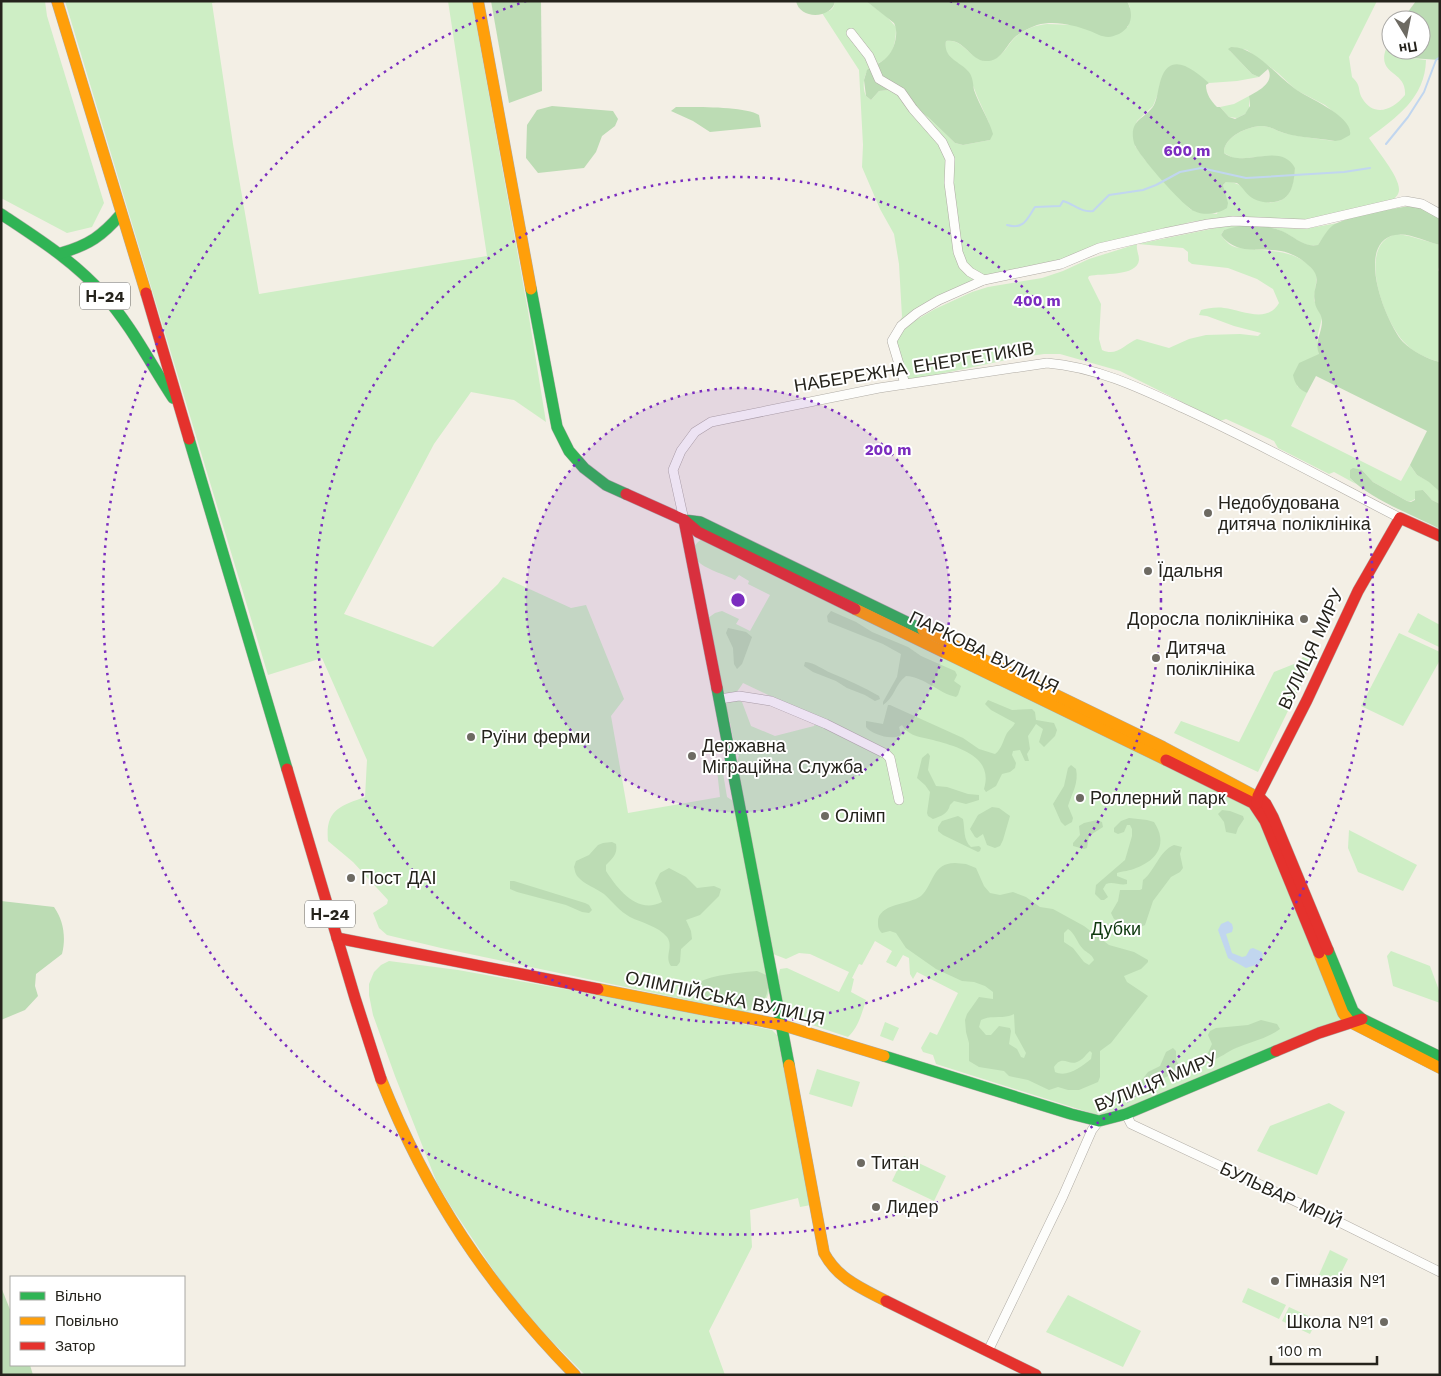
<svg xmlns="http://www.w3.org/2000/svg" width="1441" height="1376" font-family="'Work Sans',sans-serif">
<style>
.green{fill:#ceeec5;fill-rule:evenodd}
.forest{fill:#bcdcb4;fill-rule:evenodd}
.water{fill:#c1d6ef}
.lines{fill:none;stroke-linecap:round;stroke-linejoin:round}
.stream{stroke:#c1d6ef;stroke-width:2}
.street-casing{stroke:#b0aca5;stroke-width:10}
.fast-casing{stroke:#b0aca5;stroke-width:12}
.slow-casing{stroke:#b0aca5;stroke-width:12}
.jam-casing{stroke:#b0aca5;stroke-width:12}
.street{stroke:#fdfdfb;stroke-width:9}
.fast{stroke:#30b455;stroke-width:11}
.slow{stroke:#ff9f0a;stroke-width:11}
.jam{stroke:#e5322d;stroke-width:11}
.ring{fill:none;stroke:#7b2cbf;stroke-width:2.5;stroke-dasharray:2.5 5}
.poi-dot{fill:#6d6a62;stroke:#fff;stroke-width:2}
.labels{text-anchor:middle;stroke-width:4;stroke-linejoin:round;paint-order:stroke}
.shield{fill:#fff;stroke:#666560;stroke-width:1}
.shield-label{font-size:16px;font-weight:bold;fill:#25231c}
.street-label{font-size:18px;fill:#25231c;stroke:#fff}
.poi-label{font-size:18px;fill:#25231c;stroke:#fff;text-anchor:start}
.park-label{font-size:18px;fill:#0e390e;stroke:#fff}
.centre{fill:#7b2cbf;stroke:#fff;stroke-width:2.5}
.ring-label{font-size:15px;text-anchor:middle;font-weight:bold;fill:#7b2cbf;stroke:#fff;stroke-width:4;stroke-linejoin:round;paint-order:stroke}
</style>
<rect width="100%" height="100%" fill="#f3efe5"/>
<!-- green -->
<g class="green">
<polygon points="1,1 45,1 47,16 104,203 92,227 67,233 1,198"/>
<path d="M65 1H220L212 3 233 144 259 294 487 256 448 1H472L528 311 546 422 514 400 471 392 434 444 344 614 433 647 498 584 503 577 571 608 586 605 624 699 611 716 628 813 720 797 717 770H718L723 773 727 797 733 801 770 986C769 1000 759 1012 744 1012L441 948 387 935 379 928 373 913 387 904 388 900 353 862 328 841C325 810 340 806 365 797L367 760 322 658 268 675Z"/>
<path d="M835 1H866L886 16 896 27C896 37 895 49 888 57 883 62 876 63 871 67 863 73 862 88 866 96L871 100 879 91 889 90 910 103 929 118 955 143 963 145 990 140 989 123 977 96 967 70 953 60 947 53 945 48 946 41C965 38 971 64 990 60 1004 58 1008 42 1018 35 1027 28 1037 25 1047 24L1128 27 1130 7 1127 1H1377L1349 57 1352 77C1362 87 1357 88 1362 98 1374 118 1393 110 1405 95 1407 67 1369 78 1391 38V50H1404L1410 58 1426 60C1425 98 1397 117 1369 138 1376 149 1400 177 1399 190 1399 194 1396 197 1393 200L1302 221 1222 218 1190 222 1071 258 979 282 897 325 902 317 899 264 894 234 880 209 862 167 863 145 859 70 822 13C830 11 834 10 835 1ZM1231 47 1247 50 1278 73 1296 90 1325 105 1340 117 1335 141C1319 139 1301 137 1284 133 1277 131 1270 126 1262 126 1248 126 1223 137 1224 153L1235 159 1270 156 1295 168C1293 181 1293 196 1279 201 1254 209 1248 180 1226 182L1223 185 1224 190 1217 214 1198 212 1190 209 1145 160 1135 146 1134 130 1137 121 1153 106 1159 91 1160 83 1170 66H1183L1209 83 1237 81 1259 77 1252 74 1230 51Z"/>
<polygon points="1249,96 1249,109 1245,114 1237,118 1229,117 1220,107 1234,104"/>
<path d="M1338 223 1327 232 1318 245C1305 248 1296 238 1285 233 1279 229 1272 228 1266 227L1304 229Z"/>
<path d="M1235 224 1247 226 1224 230 1221 235C1223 238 1226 241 1229 244 1233 247 1238 248 1243 248 1270 252 1300 248 1317 275L1314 300 1322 318 1317 338 1319 355 1297 386 1307 393 1291 426 1401 481 1410 465 1417 475 1430 482 1440 492V504L1432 500 1423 490C1418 495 1414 503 1407 501L1373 482 1362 470 1350 478 1356 484 1334 472 1329 474 1278 448 1274 441 1226 419 1220 421 1120 371 1060 354H1044L1016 358 907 381 896 343 897 338 907 327 916 320 935 309 972 292 988 287 1042 278 1063 271 1089 259 1137 244C1136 250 1139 254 1139 260 1137 277 1101 273 1089 276L1088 278 1101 304 1099 339 1102 350C1117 357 1125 344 1137 339L1169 348 1189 339 1206 335 1240 334 1258 336 1261 333 1234 326 1207 316 1199 315 1201 310C1208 308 1217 307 1224 308 1242 310 1267 324 1279 303L1273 289 1257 279 1228 268 1192 264 1188 261V252L1183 248 1138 244Z"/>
<path d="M1397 234 1409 236 1440 245V264L1438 270 1440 273V362C1428 359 1414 353 1406 344 1385 325 1354 243 1397 234Z"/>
<path d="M703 539 1250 806 1258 816 1344 1020 1121 1112 1105 1115 1094 1114 936 1064 933 1055 923 1052 921 1048 930 1032 937 1035 958 993 917 972 913 979 910 974 909 958 903 955 896 967 886 962 892 951 875 941 862 965 859 964 852 978 854 979 851 992 866 1000C862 1013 858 1028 848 1037L788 1017 785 1014 778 977 780 969 787 968 839 992 849 972 810 954 799 953 786 959 773 954 736 767 739 755 733 752 732 747 734 743 729 717 724 714 723 707 729 701 737 700 742 702 751 726 775 736 814 726 818 719 743 683C735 695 736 695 721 694L708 618 715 613 722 611 739 619 736 624 750 631 770 595 748 584 749 581 739 575 735 580C726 575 709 570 701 564 691 556 691 544 703 539Z"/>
<polygon points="1418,613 1440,625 1439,647 1408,632"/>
<polygon points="1399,633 1440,652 1440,660 1403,726 1361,706"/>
<polygon points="1305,654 1314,658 1258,772 1174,733 1181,721 1239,742 1274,672 1299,662"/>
<polygon points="1349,830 1417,865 1403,891 1358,872 1348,848"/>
<polygon points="1391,951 1430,966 1440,993 1440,1003 1393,986 1387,956"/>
<polygon points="389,961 458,970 658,1006 772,1030 777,1035 811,1205 800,1207 798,1198 750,1210 752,1247 709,1331 725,1375 585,1375 544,1333 504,1286 452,1208 437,1183 395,1076 373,1015 369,995 369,984 374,972 381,965"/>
<polygon points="885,1022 899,1028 893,1041 880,1036"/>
<polygon points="817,1069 860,1082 852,1107 809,1094"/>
<polygon points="1329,1103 1345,1112 1317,1175 1257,1151 1270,1126"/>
<polygon points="904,1156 946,1176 934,1201 892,1181"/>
<polygon points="1330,1250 1348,1259 1335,1285 1318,1277"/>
<polygon points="1248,1288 1286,1305 1279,1319 1242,1302"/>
<polygon points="1068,1295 1141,1331 1123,1367 1046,1332"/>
<polygon points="1289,1307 1317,1320 1310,1334 1282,1321"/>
</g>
<!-- forest -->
<g class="forest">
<polygon points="491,1 541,1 542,91 509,103"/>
<path d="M796 1H835C833 18 800 21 796 1Z"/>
<path d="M866 1H1127C1134 14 1132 27 1119 34 1115 35 1112 37 1108 37 1102 37 1095 33 1090 31 1074 25 1055 20 1037 25 1029 28 1020 32 1014 38 1005 47 1001 62 985 61 970 60 964 38 946 41 943 58 959 61 968 71 973 76 973 84 974 90 979 105 989 119 993 134L990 140 963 145 955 143 929 118 910 103 889 90 879 91 871 100 866 96 864 80 867 70C873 65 882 63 887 57 895 49 899 32 894 23Z"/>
<polygon points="1416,1 1440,1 1440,60 1410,58 1404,50 1421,50 1421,20 1402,20"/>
<path d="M1231 47C1254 46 1277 76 1294 88 1307 98 1354 116 1350 135L1341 140 1335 141C1319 138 1301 138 1284 133 1277 131 1270 126 1262 126 1248 126 1223 137 1224 153 1245 169 1280 141 1295 168 1294 183 1292 200 1274 202 1267 203 1260 202 1254 199 1247 196 1243 187 1237 183L1226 182 1223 185 1228 203 1227 208C1218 214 1204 216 1194 211 1183 206 1137 154 1134 143 1128 119 1146 119 1154 105 1158 96 1158 88 1161 79 1171 50 1195 71 1209 83L1206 85C1206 94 1211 101 1217 107H1220L1229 117 1235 119 1245 114 1250 106 1249 96C1259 91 1275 82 1268 69L1259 77 1252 74 1230 51 1228 49Z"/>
<polygon points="552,106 613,111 618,119 615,126 602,136 596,152 584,168 538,173 526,158 527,125 537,110"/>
<path d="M676 107C695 107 745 106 759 115L761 127 710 132 693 121 671 111Z"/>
<path d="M1411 206 1427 210 1440 218V245C1426 242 1409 232 1395 235 1354 243 1386 323 1403 342 1412 351 1427 359 1440 362V492L1429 482 1417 475 1410 465 1427 431 1316 376 1307 393C1299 389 1295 385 1293 375L1299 363 1319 354C1314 340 1322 334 1322 321 1322 314 1316 310 1315 303 1311 286 1325 279 1308 265 1301 258 1291 253 1281 251 1259 247 1237 256 1221 235L1224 230C1242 224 1265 224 1282 231 1294 236 1304 248 1318 245 1322 239 1326 231 1332 226 1343 217 1395 208 1411 206Z"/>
<path d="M1353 468 1362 470 1373 482 1407 501 1411 502 1415 500V491L1423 490 1432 500 1440 504V529C1413 515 1370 499 1350 478V470Z"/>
<path d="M831 611 856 622 872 632 908 647 921 656 955 671 957 675 954 681 961 686 958 695 956 697C938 693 925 677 906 676 895 684 895 697 883 705V702L897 677 901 654 883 644 828 622 827 616Z"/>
<polygon points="728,628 746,632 752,637 742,664 737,669 734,664 733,648 726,633"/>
<path d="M805 662C815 663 822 669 831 673 848 680 863 687 879 696L880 699 875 701 865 695 847 688 836 681 813 672 804 666Z"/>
<path d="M988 700 1012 710 1032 709 1035 712 1036 720 1054 723 1057 730 1055 736 1044 747 1039 742 1043 729 1036 724 1028 736 1030 749 1027 754 1029 761H1025L1020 750 1013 751 1012 755 1016 763 1015 768 1010 772 1002 774 996 786 986 792 984 789C994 756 958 747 933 740 925 738 914 737 907 731 905 730 904 727 902 725L899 727 901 735C892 741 871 734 866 727V721L883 724 888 705H890L963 738 979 749 995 754C1002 749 1003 740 1007 733 1010 729 1013 727 1015 723L991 710 985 704Z"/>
<path d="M928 753 930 756 928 770 936 786 947 787 968 794 979 795V800L966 804 954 801 950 805C948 814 941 816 933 819L928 816 927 813 930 792 925 785 917 778 922 758Z"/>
<path d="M1071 765 1076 769C1079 783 1072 793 1068 806L1073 818 1072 822 1065 826 1061 822 1053 804 1064 786 1068 768Z"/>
<polygon points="992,807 999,808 1010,816 1003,840 1000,846 995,848 987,845 983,834 977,838 975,837 970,829 978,815"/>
<polygon points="1222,810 1230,811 1243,816 1244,819 1238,828 1236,834 1226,832 1224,822 1218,814"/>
<path d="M958 816 963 819C965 829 963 840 971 847L979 846 981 848 980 851 978 852 943 835 938 831V827L942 821Z"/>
<path d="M1129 818 1147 820 1154 822C1168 843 1158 860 1136 868 1130 871 1123 871 1117 873V876L1127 880V884C1120 886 1113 881 1106 884L1103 889 1108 897 1104 900H1101L1095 894 1096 885 1125 860 1132 836V829L1130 825H1127L1124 832 1118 834 1114 832V828L1121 821Z"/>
<polygon points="1097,820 1102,822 1103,827 1089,836 1087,848 1084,849 1073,846 1073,843 1080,835 1079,826 1084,823"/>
<path d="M612 842 616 844C618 854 612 859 606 865V871C617 888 637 915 662 902L655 883 660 873 669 868 686 877 697 888 714 886 721 889 719 896 700 915 686 920 691 931 692 939 681 949 680 962 677 966H671C664 956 674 947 667 937 658 926 642 923 630 917 619 911 613 902 604 894 596 888 585 885 578 877 575 874 575 870 574 867L576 861 589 855 598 845 603 843Z"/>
<path d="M1174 845 1182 847 1180 854 1183 868 1180 872 1171 877 1153 901 1145 925 1136 929 1114 919 1111 913 1118 901 1120 890H1140L1142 889 1143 880C1155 871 1159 851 1174 845Z"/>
<path d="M955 863 966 864 976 868 984 886 990 893 1000 895 1013 892 1026 897 1040 907 1053 909 1084 926 1109 945 1134 952 1148 960V962L1141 969 1124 976 1127 982 1148 996 1111 1043 1100 1051V1077L1098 1082 1079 1090H1068L1058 1087 1049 1090 1028 1080 1009 1076 1004 1071 979 1067 969 1061V1043L966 1032 965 1020 967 1014 979 997 993 999V992L985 986 974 982 962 981 936 969 906 948 896 933 890 931 882 933C879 930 878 928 878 923 877 903 909 905 921 896 934 884 932 863 955 863ZM1068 929C1075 933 1077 943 1083 949 1087 953 1092 954 1094 960L1089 965 1084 962 1073 948 1064 942V933ZM1012 1015 1014 1014 1015 1033 1026 1053 1024 1058 1021 1057 1017 1049 1009 1044 1011 1031 1010 1028 999 1026 991 1035H986L979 1027 981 1020C990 1015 1002 1019 1012 1015ZM1090 1051 1092 1053 1091 1059C1081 1067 1067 1078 1055 1072L1054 1067C1063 1054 1068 1066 1077 1062 1083 1060 1086 1054 1090 1051Z"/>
<polygon points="510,881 514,881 585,903 589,905 592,910 589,913 582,912 566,905 517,892 510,889"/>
<path d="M1 901 54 907C64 921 66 938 62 954L36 974 35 986 38 996 25 1010 1 1020Z"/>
<path d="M757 971 766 975C772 989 764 1011 746 1010 742 1010 705 997 702 995 699 992 698 989 697 985 704 975 744 972 757 971Z"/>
<path d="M1261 1020 1277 1024 1280 1029C1268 1038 1251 1042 1236 1048 1227 1052 1220 1058 1211 1061L1208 1059 1207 1055 1212 1044 1208 1035 1210 1031 1216 1028 1248 1025Z"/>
<path d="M1173 1048 1176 1051V1059L1179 1066C1174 1076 1149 1086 1138 1085L1148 1072 1160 1066 1166 1052Z"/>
<polygon points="1,1287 11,1312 11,1365 30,1365 33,1375 1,1375"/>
</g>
<!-- water -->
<polygon class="water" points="1228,921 1232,924 1233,928 1232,932 1226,934 1232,953 1242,957 1246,956 1250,949 1253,948 1262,952 1263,956 1259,964 1246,968 1228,958 1218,930 1221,924"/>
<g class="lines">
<!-- stream -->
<g class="stream">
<polyline points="1386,144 1408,117 1424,92 1436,60 1440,57"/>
<path d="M1007 225C1024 230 1027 219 1035 207L1060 206 1063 201C1074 204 1081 213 1093 211L1109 195 1143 190 1156 185 1180 172 1201 168 1246 178 1344 172 1370 168"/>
</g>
<defs>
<g id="street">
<polyline points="851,33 869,56 879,79 901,92 913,109 942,142 950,159 949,183 958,252 963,265 970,272 984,280"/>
<polyline points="905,384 892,341 901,326 917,313 939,300 984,280 1061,264 1099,248 1164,233 1208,224 1233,221 1306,224 1405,201 1422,204 1440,214"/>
<path d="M684 520 673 470 681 451 695 432 711 422 879 388 1047 363C1096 367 1140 388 1183 408 1257 442 1328 481 1400 518"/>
<polyline points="720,699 739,696 771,701 826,724 886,754 890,758 899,800"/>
<polyline points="1126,1114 1131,1124 1333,1219 1440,1272"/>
<polyline points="988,1351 1063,1196 1092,1130 1099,1121"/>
</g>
<g id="fast">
<path d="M1 214C37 238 74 261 103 294 131 325 150 363 173 398"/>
<path d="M61 253C89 245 102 236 121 214"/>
<polyline points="531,289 557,427 569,451 584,468 606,485 626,494"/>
<polyline points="189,439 287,769"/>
<polyline points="684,520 700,522 923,630"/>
<polyline points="717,688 789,1065"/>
<polyline points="1328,950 1353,1011 1362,1019 1440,1057"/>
<polyline points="884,1056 1071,1114 1099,1121 1126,1114 1276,1051"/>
</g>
<g id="slow">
<polyline points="57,1 146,293"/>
<polyline points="478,1 531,289"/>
<polyline points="855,609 1166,760"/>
<polyline points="923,630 1163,747 1261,799"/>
<polyline points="1319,953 1343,1013 1350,1022 1440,1068"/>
<polyline points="598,989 782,1025 884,1056"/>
<path d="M789 1065 824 1253C838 1279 861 1288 886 1301"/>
<path d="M381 1079C427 1195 488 1286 575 1375"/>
</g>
<g id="jam">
<polyline points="146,293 189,439"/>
<polyline points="626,494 684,520 698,532 855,609"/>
<polyline points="684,520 717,688"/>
<polyline points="1166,760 1253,803 1265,821 1319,953"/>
<polyline points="287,769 355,998 381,1079"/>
<polyline points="1261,799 1266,804 1273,817 1328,950"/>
<polyline points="1257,803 1258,796 1307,700 1358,591 1400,518 1440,536"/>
<polyline points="337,938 598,989"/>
<polyline points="1276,1051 1319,1033 1362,1019"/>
<polyline points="886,1301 1036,1375"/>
</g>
</defs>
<!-- street casing -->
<use href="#street" class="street-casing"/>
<!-- fast casing -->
<use href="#fast" class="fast-casing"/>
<!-- slow casing -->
<use href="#slow" class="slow-casing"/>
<!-- jam casing -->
<use href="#jam" class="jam-casing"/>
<!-- street -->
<use href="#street" class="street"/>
<!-- fast -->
<use href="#fast" class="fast"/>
<!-- slow -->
<use href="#slow" class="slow"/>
<!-- jam -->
<use href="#jam" class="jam"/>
</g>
<!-- distance rings -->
<circle cx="738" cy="600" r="212" fill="#7b2cbf" fill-opacity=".12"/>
<g class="ring">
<circle cx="738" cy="600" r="212"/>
<circle cx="738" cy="600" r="423"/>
<path d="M950 1A635 635 0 1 1 526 1"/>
</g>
<!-- markers -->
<g class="poi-dot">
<circle cx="1208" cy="513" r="5"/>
<circle cx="1148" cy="571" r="5"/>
<circle cx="1304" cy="619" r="5"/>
<circle cx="1156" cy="658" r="5"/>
<circle cx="471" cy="737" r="5"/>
<circle cx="692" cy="756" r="5"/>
<circle cx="1080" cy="798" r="5"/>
<circle cx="825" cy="816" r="5"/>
<circle cx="351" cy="878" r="5"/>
<circle cx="861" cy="1163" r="5"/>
<circle cx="876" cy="1207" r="5"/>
<circle cx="1275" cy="1281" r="5"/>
<circle cx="1384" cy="1322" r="5"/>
</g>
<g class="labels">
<!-- shield labels -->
<g class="shield">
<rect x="80" y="282.5" width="50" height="27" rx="4"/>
<rect x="305" y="900.5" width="50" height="27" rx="4"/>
</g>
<g class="shield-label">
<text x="105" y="302">Н-24</text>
<text x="330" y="920">Н-24</text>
</g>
<!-- street labels -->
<g class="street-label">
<text transform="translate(914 367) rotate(-9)" y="6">НАБЕРЕЖНА ЕНЕРГЕТИКІВ</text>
<text transform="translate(1311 649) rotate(-65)" y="6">ВУЛИЦЯ МИРУ</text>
<text transform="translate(984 652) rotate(26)" y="6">ПАРКОВА ВУЛИЦЯ</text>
<text transform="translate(725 998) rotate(12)" y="6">ОЛІМПІЙСЬКА ВУЛИЦЯ</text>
<text transform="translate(1156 1082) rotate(-22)" y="6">ВУЛИЦЯ МИРУ</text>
<text transform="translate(1281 1195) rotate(25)" y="6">БУЛЬВАР МРІЙ</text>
</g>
<!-- poi labels -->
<g class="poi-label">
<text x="1218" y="509">Недобудована<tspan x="1218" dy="21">дитяча поліклініка</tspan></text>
<text x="1158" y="577">Їдальня</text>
<text x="1294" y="625" text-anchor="end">Доросла поліклініка</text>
<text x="1166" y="654">Дитяча<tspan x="1166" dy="21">поліклініка</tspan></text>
<text x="481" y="743">Руїни ферми</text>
<text x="702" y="752">Державна<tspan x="702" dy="21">Міграційна Служба</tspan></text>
<text x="1090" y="804">Роллерний парк</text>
<text x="835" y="822">Олімп</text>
<text x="361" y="884">Пост ДАІ</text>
<text x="871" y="1169">Титан</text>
<text x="886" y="1213">Лидер</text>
<text x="1285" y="1287">Гімназія №1</text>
<text x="1374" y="1328" text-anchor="end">Школа №1</text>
</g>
<!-- park labels -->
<g class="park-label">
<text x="1116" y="935">Дубки</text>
</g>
</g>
<circle cx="738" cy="600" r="8" class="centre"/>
<g class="ring-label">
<text x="1187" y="156">600 m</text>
<text x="1037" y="306">400 m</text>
<text x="888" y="455">200 m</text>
</g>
<!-- border -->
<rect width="1441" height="1376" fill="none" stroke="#25231c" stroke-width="5"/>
<!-- legend -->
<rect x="10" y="1276" width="175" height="90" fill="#ffffff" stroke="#a8a7a4"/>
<rect x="20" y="1292" width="25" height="8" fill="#30b455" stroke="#a8a7a4"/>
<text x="55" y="1301" font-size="15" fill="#25231c">Вільно</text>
<rect x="20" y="1317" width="25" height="8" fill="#ff9f0a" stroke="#a8a7a4"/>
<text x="55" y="1326" font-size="15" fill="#25231c">Повільно</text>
<rect x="20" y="1342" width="25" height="8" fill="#e5322d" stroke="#a8a7a4"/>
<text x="55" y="1351" font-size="15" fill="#25231c">Затор</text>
<!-- north arrow -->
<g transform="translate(1406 35) rotate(170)"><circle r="24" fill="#ffffff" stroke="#a8a7a4"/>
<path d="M0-4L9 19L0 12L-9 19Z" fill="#6d6a62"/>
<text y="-8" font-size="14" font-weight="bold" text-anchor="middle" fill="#25231c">Пн</text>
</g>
<!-- scale -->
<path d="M1271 1356v8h106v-8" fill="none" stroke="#25231c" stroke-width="2.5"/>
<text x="1278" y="1356" font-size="15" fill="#25231c" stroke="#ffffff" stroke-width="4" paint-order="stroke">100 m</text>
</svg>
